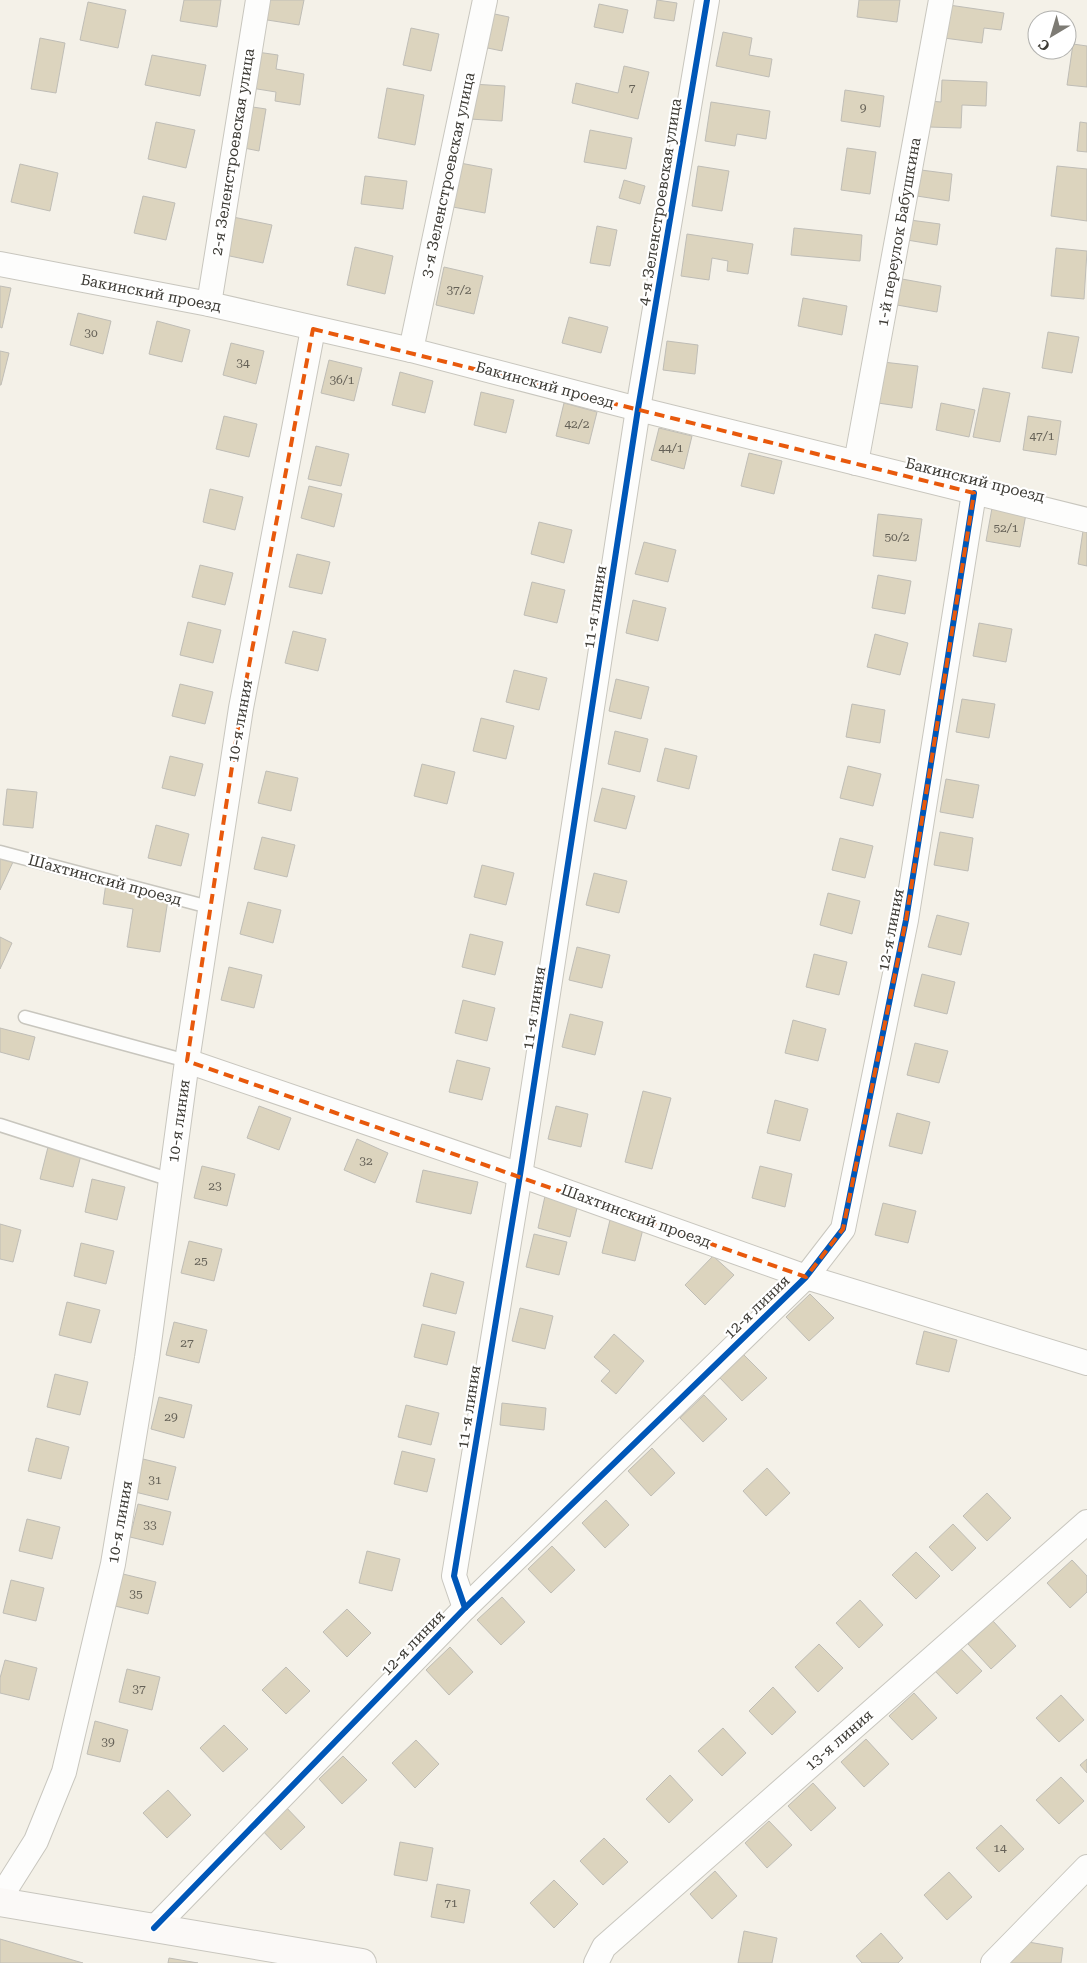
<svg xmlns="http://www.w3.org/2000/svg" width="1087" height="1963" font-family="'Roboto Serif',serif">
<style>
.building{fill:#dcd4be;stroke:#bfbdb6}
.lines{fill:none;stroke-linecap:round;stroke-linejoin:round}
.lane-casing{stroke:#c8c6be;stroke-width:15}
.street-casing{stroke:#c8c6be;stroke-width:26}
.secondary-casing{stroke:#c8c6be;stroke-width:30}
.lane{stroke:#fdfdfc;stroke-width:12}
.street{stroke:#fdfdfc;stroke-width:24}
.secondary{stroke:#fbf9f7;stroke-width:28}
.cycleway-casing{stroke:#fff;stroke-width:9}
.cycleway{stroke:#0057b8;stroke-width:6}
.marked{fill:none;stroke:#e8590c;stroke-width:4;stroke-dasharray:10 6;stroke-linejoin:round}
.labels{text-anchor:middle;stroke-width:4.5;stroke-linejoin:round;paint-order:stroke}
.number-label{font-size:12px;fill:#656157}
.street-label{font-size:15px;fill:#3d3b35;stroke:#fff}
</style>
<rect width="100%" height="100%" fill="#f4f1e8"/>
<!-- building -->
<g class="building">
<polygon points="184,0 221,0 217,27 180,21"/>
<polygon points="264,0 304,0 299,25 261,19"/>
<polygon points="657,0 677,3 674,21 654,18"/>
<polygon points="859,0 900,0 897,22 857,17"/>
<polygon points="88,2 126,10 118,48 80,40"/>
<polygon points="599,4 628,10 623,33 594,27"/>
<polygon points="949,5 1004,13 1001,30 984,28 982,43 944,38"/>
<polygon points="485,12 509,17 502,51 478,46"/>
<polygon points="411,28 439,34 431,71 403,65"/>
<polygon points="723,32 752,38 749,55 772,59 769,77 716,66"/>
<polygon points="40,38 65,43 56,93 31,89"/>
<polygon points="1073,44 1087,46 1087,87 1067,85"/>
<polygon points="257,52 278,55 276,69 304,74 300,105 275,101 276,92 251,88"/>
<polygon points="152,55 206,65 200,96 145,85"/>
<polygon points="624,66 649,72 638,119 572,103 576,83 618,93"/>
<polygon points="942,80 987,82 986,106 962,105 961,128 929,127 930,101 941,102"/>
<polygon points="472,84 505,86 502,121 470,119"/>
<polygon points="387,88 424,95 415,145 378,138"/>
<polygon points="845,90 884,96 880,127 841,121"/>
<polygon points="711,102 770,111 766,139 737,134 735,146 705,141"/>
<polygon points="246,106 266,109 259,151 239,147"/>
<polygon points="156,122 195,130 186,168 148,159"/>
<polygon points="1080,122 1087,123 1087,152 1077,151"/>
<polygon points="590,130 632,138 626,169 584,162"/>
<polygon points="847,148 876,152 870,194 841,190"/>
<polygon points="460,163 492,169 485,213 453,207"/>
<polygon points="20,164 58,173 50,211 11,202"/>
<polygon points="698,166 729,171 722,211 692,206"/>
<polygon points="1057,166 1087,169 1087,221 1051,216"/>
<polygon points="921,170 952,174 949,201 917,196"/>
<polygon points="365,176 407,181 403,209 361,204"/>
<polygon points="624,180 645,186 640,204 619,198"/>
<polygon points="143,196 175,203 166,240 134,233"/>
<polygon points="233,217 272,225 263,263 225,255"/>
<polygon points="910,220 940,224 937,245 907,240"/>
<polygon points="597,226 617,230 610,266 590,263"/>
<polygon points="794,228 862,235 860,261 791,255"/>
<polygon points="687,234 753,244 748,274 727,271 728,261 712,258 709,280 681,276"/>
<polygon points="355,247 393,256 385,294 347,285"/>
<polygon points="1056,248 1087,251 1084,299 1051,296"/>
<polygon points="444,267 483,276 474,314 436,305"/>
<polygon points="902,279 941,286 937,312 897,305"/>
<polygon points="0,286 11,288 2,328 0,327"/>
<polygon points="803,298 847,306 842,335 798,326"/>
<polygon points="78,313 111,321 103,354 70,345"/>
<polygon points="569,317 608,327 601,353 562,343"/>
<polygon points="157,321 190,330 182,362 149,354"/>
<polygon points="1048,332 1079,337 1072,373 1042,368"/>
<polygon points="667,341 698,345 695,374 663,370"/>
<polygon points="231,343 264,351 256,384 223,375"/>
<polygon points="0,351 9,353 1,385 0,385"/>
<polygon points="329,360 362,368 354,401 321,393"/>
<polygon points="883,362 918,366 912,408 878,403"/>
<polygon points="400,372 433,381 425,413 392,405"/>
<polygon points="983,388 1010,393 1000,442 973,437"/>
<polygon points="481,392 514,400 506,433 474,425"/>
<polygon points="564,403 597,412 589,444 556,436"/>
<polygon points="941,403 975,410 969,437 936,430"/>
<polygon points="224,416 257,424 249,457 216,449"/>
<polygon points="1028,416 1061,421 1056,455 1023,450"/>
<polygon points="659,428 692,436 684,469 651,460"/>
<polygon points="316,446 349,454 341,486 308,479"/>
<polygon points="749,453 782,461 774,494 741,486"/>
<polygon points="309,486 342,494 334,527 301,518"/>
<polygon points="210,489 243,497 235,530 203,522"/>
<polygon points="992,508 1026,514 1020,547 986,541"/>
<polygon points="878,514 922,519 916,561 873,556"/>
<polygon points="539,522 572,530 564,563 531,554"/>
<polygon points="1083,531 1087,532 1087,566 1078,564"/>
<polygon points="644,542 676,550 668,582 635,574"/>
<polygon points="297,554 330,562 322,594 289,587"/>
<polygon points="200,565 233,573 225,605 192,597"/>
<polygon points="878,575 911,581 905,614 872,608"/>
<polygon points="532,582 565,590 557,623 524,615"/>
<polygon points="633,600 666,608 658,641 626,633"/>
<polygon points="188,622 221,630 213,663 180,655"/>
<polygon points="979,623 1012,629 1006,662 973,656"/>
<polygon points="293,631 326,639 318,671 285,663"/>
<polygon points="875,634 908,643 900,675 867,667"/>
<polygon points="514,670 547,678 539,710 506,702"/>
<polygon points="616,679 649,687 641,719 609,711"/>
<polygon points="180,684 213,692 205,724 172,716"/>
<polygon points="962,699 995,704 989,738 956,732"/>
<polygon points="852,704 885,710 880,743 846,737"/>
<polygon points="481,718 514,726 506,759 473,751"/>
<polygon points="615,731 648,739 640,772 608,764"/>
<polygon points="665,748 697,756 689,789 657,781"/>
<polygon points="170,756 203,764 195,796 162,788"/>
<polygon points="422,764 455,772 447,804 414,796"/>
<polygon points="848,766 881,774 873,806 840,798"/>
<polygon points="266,771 298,778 291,811 258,803"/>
<polygon points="946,779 979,785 973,818 940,812"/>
<polygon points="602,788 635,796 626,829 594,821"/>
<polygon points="7,789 37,792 33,828 3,825"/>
<polygon points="156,825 189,834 181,866 148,858"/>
<polygon points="940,832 973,838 968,871 934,865"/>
<polygon points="262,837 295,845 287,877 254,869"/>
<polygon points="840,838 873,846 865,878 832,870"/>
<polygon points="0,856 13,862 0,890"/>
<polygon points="482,865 514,873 506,905 474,897"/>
<polygon points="594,873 627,881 619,913 586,905"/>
<polygon points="106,883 169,893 160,952 127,947 133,909 103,904"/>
<polygon points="828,893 860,901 852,934 820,925"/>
<polygon points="248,902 281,910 273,943 240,934"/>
<polygon points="937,915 969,923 961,955 928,947"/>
<polygon points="470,934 503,942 495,975 462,967"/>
<polygon points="0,937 12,943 0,969"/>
<polygon points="577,947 610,955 602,988 569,980"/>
<polygon points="814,954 847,962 839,995 806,987"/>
<polygon points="229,967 262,975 254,1008 221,1000"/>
<polygon points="922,974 955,982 947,1014 914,1006"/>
<polygon points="463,1000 495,1008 487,1041 455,1033"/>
<polygon points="570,1014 603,1022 595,1055 562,1047"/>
<polygon points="793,1020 826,1029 818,1061 785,1053"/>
<polygon points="0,1028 35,1037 29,1060 0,1052"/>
<polygon points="915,1043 948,1051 939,1083 907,1075"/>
<polygon points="457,1060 490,1068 482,1100 449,1092"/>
<polygon points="643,1091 671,1098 652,1169 625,1162"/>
<polygon points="775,1100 808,1109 800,1141 767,1133"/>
<polygon points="259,1106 291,1118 279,1150 247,1138"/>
<polygon points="556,1106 588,1114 581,1147 548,1139"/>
<polygon points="897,1113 930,1122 922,1154 889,1146"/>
<polygon points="357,1139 388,1153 375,1183 344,1170"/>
<polygon points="48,1147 81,1155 73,1187 40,1179"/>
<polygon points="202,1166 235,1174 227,1206 194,1198"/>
<polygon points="760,1166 792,1174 785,1207 752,1198"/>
<polygon points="423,1170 478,1182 471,1214 416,1202"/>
<polygon points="92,1179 125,1187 117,1220 85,1212"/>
<polygon points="545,1196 578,1204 570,1237 538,1228"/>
<polygon points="883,1203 916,1211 908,1243 875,1235"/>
<polygon points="610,1220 643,1229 635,1261 602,1253"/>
<polygon points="0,1224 21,1230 13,1262 0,1259"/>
<polygon points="534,1234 567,1242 559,1275 526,1267"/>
<polygon points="189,1241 222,1249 214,1281 181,1273"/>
<polygon points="81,1243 114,1251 106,1284 74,1276"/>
<polygon points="713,1256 734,1275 705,1305 685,1285"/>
<polygon points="431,1273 464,1282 456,1314 423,1306"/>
<polygon points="810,1294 834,1318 809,1341 786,1317"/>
<polygon points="67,1302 100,1310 91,1343 59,1335"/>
<polygon points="520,1308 553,1316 545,1349 512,1341"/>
<polygon points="174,1322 207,1330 199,1363 166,1355"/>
<polygon points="422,1324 455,1332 447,1365 414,1357"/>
<polygon points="924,1331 957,1340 949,1372 916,1364"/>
<polygon points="614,1334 644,1361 616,1394 601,1381 610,1371 594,1357"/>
<polygon points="743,1354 767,1378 742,1401 719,1377"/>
<polygon points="55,1374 88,1382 80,1415 47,1407"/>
<polygon points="704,1395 727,1419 703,1442 680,1418"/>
<polygon points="159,1397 192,1405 184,1438 151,1429"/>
<polygon points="502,1403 546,1408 544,1430 500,1425"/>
<polygon points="406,1405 439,1413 431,1445 398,1437"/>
<polygon points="36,1438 69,1447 61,1479 28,1471"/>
<polygon points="652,1448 675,1473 651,1496 628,1471"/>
<polygon points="402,1451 435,1459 427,1492 394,1484"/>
<polygon points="143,1459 176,1467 168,1500 135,1492"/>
<polygon points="767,1468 790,1493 766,1516 743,1491"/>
<polygon points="987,1493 1011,1518 987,1541 963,1516"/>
<polygon points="606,1500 629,1525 605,1548 582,1523"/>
<polygon points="138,1504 171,1512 163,1545 130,1537"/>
<polygon points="27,1519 60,1527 52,1559 19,1551"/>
<polygon points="953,1524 976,1548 952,1571 929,1547"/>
<polygon points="552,1546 575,1570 551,1593 528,1569"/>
<polygon points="367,1551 400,1559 392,1591 359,1583"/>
<polygon points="916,1552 940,1576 916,1599 892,1575"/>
<polygon points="1072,1560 1087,1576 1087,1592 1070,1608 1047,1583"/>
<polygon points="123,1574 156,1582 148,1614 115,1606"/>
<polygon points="11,1580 44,1588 36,1621 3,1613"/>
<polygon points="502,1597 525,1622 501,1645 477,1620"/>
<polygon points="860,1600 883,1625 859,1648 836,1623"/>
<polygon points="347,1609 371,1633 347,1657 323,1632"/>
<polygon points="993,1621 1016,1646 991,1669 968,1644"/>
<polygon points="819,1644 843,1668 818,1692 795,1667"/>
<polygon points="450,1647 473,1672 449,1695 426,1670"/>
<polygon points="959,1647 982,1671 957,1694 934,1670"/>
<polygon points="5,1660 37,1668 29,1700 0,1693 0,1678"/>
<polygon points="286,1667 310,1691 286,1714 262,1690"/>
<polygon points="127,1669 160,1677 152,1710 119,1702"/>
<polygon points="773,1687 796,1712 772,1735 749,1711"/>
<polygon points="914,1693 937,1718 912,1740 889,1716"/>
<polygon points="1061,1695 1084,1720 1059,1742 1036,1718"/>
<polygon points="95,1721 128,1730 120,1762 87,1754"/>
<polygon points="224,1725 248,1749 223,1772 200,1748"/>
<polygon points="723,1728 746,1753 722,1776 698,1751"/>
<polygon points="866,1739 889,1764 864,1787 841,1762"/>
<polygon points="416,1740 439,1764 415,1788 392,1763"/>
<polygon points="343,1756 367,1780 342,1804 319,1779"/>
<polygon points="1087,1759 1087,1773 1080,1765"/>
<polygon points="670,1775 693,1800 669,1823 646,1799"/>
<polygon points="1061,1777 1084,1801 1059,1824 1036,1800"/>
<polygon points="813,1783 836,1808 811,1831 788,1806"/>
<polygon points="168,1790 191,1815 167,1838 143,1813"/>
<polygon points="282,1803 305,1827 281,1850 258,1826"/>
<polygon points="769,1821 792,1845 767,1868 745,1843"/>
<polygon points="1001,1825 1024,1849 999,1872 976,1848"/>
<polygon points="604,1838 628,1862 603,1885 580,1861"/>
<polygon points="400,1842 433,1848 427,1881 394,1875"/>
<polygon points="715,1871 737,1896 712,1919 690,1894"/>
<polygon points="949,1872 972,1897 947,1920 924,1895"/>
<polygon points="554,1880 578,1904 554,1928 530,1903"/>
<polygon points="437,1884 470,1890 464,1923 431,1917"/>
<polygon points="744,1931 777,1938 772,1963 738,1963"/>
<polygon points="881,1933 903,1958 898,1963 862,1963 856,1956"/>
<polygon points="0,1939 83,1963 0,1963"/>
<polygon points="1011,1939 1063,1948 1061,1963 1007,1963"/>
<polygon points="169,1958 198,1963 168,1963"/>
</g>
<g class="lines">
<defs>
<g id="lane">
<polyline points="0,852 209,907"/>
<polyline points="25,1017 187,1061"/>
<polyline points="0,1125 171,1180"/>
</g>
<g id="street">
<polyline points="0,264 209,304 411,350 638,409 1087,520"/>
<polyline points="209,304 258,0"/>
<polyline points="411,350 485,0"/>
<polyline points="856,463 941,0"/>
<polyline points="187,1061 520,1175 806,1277 1087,1363"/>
<polyline points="465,1608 454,1576 520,1175 638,409 707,0"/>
<polyline points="0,1898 36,1841 64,1772 113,1564 147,1358 187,1061 241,708 313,329"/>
<polyline points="154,1928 465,1608 806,1277 843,1229 906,920 974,493"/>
<polyline points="596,1963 604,1947 1087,1522"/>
<polyline points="993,1963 1087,1867"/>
</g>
<polyline id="secondary" points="0,1902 362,1963"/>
</defs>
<!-- lane casing -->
<use href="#lane" class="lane-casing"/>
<!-- street casing -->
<use href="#street" class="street-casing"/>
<!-- secondary casing -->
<use href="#secondary" class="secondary-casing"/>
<!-- lane -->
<use href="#lane" class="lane"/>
<!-- street -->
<use href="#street" class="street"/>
<!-- secondary -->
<use href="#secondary" class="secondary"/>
<defs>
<g id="cycleway">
<polyline points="465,1608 454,1576 520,1175 638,409 707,0"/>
<polyline points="154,1928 465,1608 806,1277 843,1229 906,920 974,493"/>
</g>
</defs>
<!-- cycleway casing -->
<use href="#cycleway" class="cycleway-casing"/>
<!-- cycleway -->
<use href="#cycleway" class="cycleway"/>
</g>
<!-- marked area -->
<path class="marked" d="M313 329 974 493 906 920 843 1229 806 1277 187 1061 241 708Z"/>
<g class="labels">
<!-- number labels -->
<g class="number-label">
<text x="632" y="92">7</text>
<text x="863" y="112">9</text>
<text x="459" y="294">37/2</text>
<text x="91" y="337">30</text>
<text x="243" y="367">34</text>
<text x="342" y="384">36/1</text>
<text x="577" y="428">42/2</text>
<text x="1042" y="440">47/1</text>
<text x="671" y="452">44/1</text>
<text x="1006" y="532">52/1</text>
<text x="897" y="541">50/2</text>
<text x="366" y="1165">32</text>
<text x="215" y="1190">23</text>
<text x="201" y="1265">25</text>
<text x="187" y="1347">27</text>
<text x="171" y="1421">29</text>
<text x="155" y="1484">31</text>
<text x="150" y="1529">33</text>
<text x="136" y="1598">35</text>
<text x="139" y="1693">37</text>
<text x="108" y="1746">39</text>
<text x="1000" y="1852">14</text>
<text x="451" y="1907">71</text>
</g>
<!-- street labels -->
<g class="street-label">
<text transform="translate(233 152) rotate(-81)" y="5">2-я Зеленстроевская улица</text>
<text transform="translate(448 175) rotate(-78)" y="5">3-я Зеленстроевская улица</text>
<text transform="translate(660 202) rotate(-81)" y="5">4-я Зеленстроевская улица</text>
<text transform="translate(899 232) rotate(-80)" y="5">1-й переулок Бабушкина</text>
<text transform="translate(151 293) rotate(11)" y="5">Бакинский проезд</text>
<text transform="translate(545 385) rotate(15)" y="5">Бакинский проезд</text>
<text transform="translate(975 480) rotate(14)" y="5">Бакинский проезд</text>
<text transform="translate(595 607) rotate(-81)" y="5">11-я линия</text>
<text transform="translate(240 721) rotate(-80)" y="5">10-я линия</text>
<text transform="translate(105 880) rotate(15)" y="5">Шахтинский проезд</text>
<text transform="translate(891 930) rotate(-79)" y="5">12-я линия</text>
<text transform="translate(534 1008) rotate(-81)" y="5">11-я линия</text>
<text transform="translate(179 1121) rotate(-82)" y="5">10-я линия</text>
<text transform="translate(636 1216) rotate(20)" y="5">Шахтинский проезд</text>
<text transform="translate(757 1307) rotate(-44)" y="5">12-я линия</text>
<text transform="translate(469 1407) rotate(-81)" y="5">11-я линия</text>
<text transform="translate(120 1522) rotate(-80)" y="5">10-я линия</text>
<text transform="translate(413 1643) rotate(-46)" y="5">12-я линия</text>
<text transform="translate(839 1740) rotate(-41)" y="5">13-я линия</text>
</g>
</g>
<!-- north arrow -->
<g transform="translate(1052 35) rotate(218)"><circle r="24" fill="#ffffff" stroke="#b1b1ae"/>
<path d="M0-4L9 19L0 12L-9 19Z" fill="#7d7b74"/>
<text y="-8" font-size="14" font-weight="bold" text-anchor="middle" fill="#3d3b35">С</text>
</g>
</svg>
